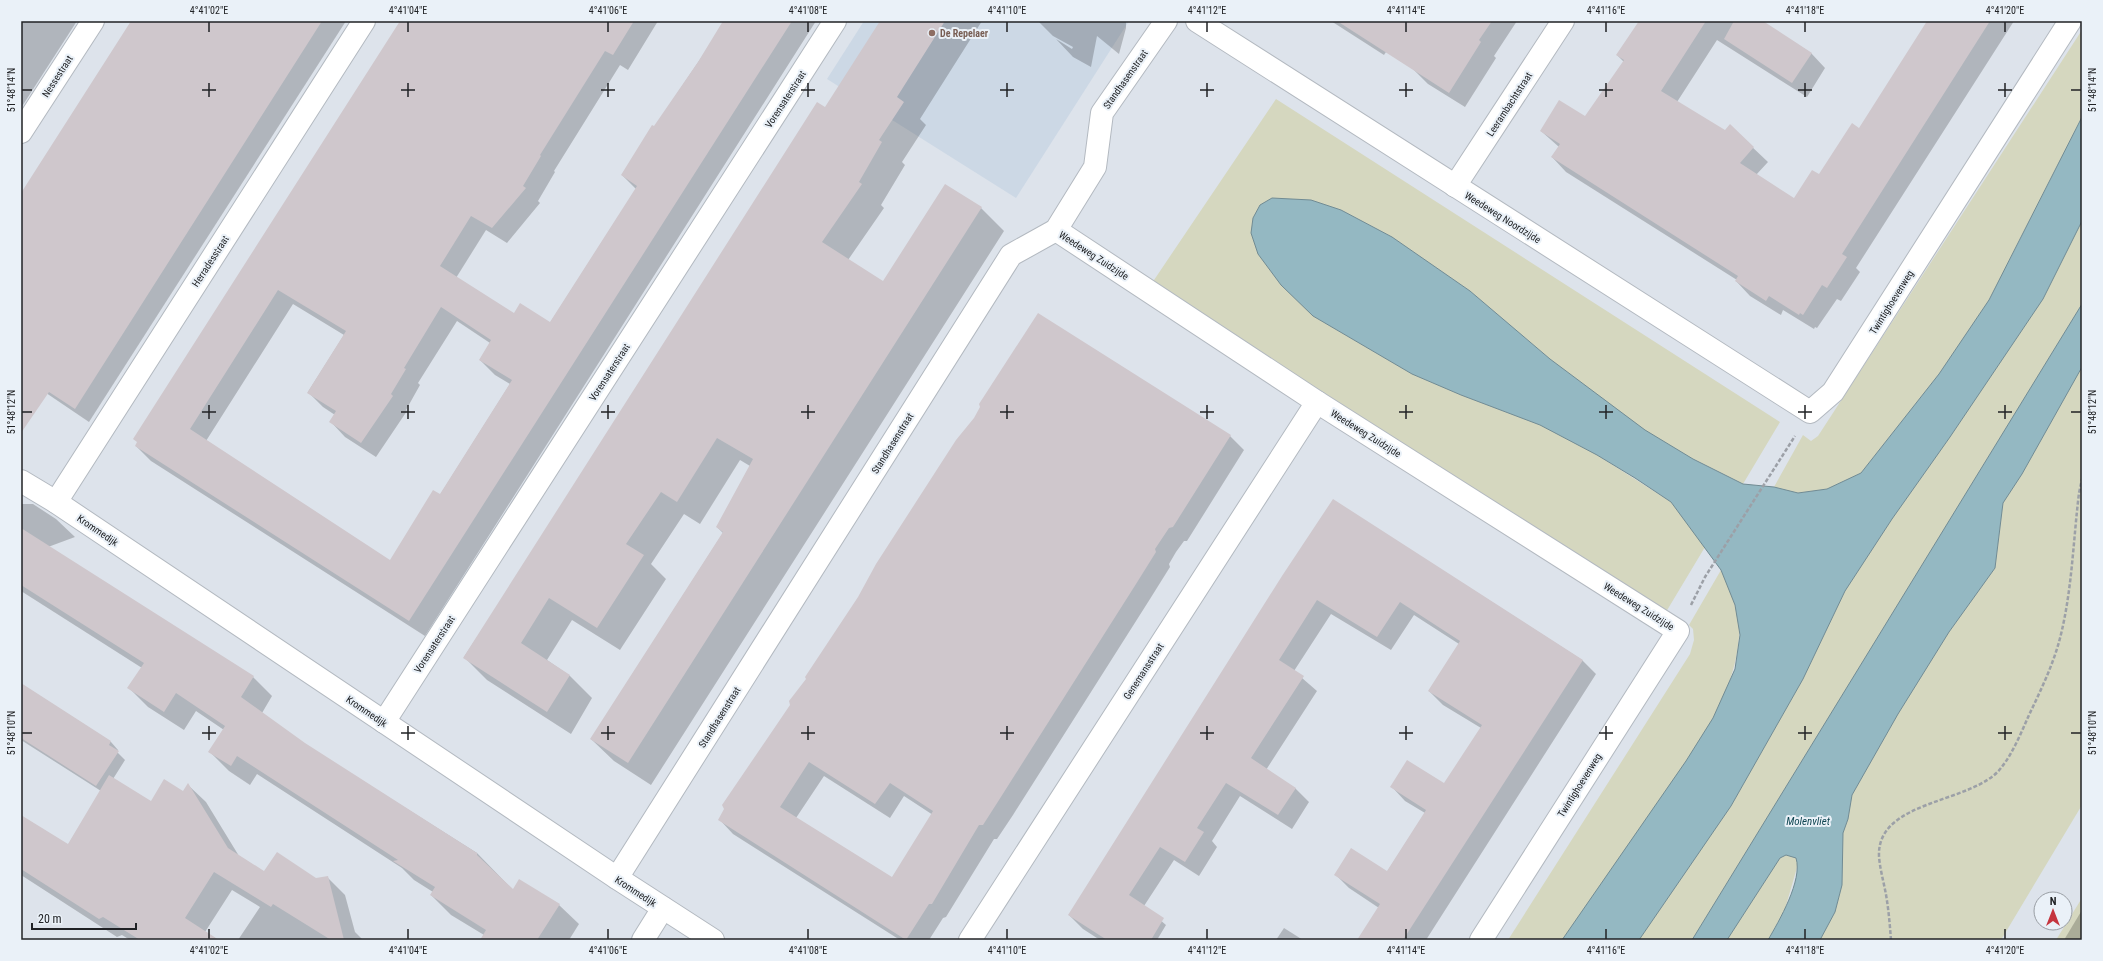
<svg xmlns="http://www.w3.org/2000/svg" width="2103" height="961" font-family="'Roboto Condensed',sans-serif">
<style>
.built{fill:#ccd8e5}
.green{fill:#d5d7bf}
.water{fill:#94b8c2;stroke:#718b93}
.shadow{fill:#0003;fill-rule:evenodd}
.building{fill:#cfc7cc;fill-rule:evenodd}
.lines{fill:none;stroke-linecap:round;stroke-linejoin:round}
.minor-casing{stroke:#b3b9c0;stroke-width:24}
.path{stroke:#9ca0a7;stroke-width:2.5;stroke-dasharray:4 2;stroke-linecap:butt}
.minor{stroke:#fff;stroke-width:22}
.ticks{fill:none;stroke:#202225;stroke-width:1.5}
.education-dot{fill:#8d6e63;stroke:#eaf1f8;stroke-width:1.5}
.labels{text-anchor:middle;stroke-width:4;stroke-linejoin:round;paint-order:stroke}
.education-label{font-size:10px;font-weight:bold;fill:#785e54;stroke:#eaf1f8;text-anchor:start}
.street-label{font-size:10px;fill:#202225;stroke:#eaf1f8}
.water-label{font-size:11px;font-style:italic;fill:#104652;stroke:#eaf1f8}
.neatline{fill:none;stroke:#202225;stroke-width:1.5}
.ticks-label{font-size:10px;text-anchor:middle;fill:#202225}
</style>
<rect width="100%" height="100%" fill="#dde3eb"/>
<!-- built -->
<polygon class="built" points="864,21 1129,21 1016,198 827,79"/>
<!-- green -->
<g class="green">
<polygon points="2082,30 2082,117 1989,300 1939,374 1861,473 1827,489 1798,493 1774,487 1803,435 1811,441 1818,436"/>
<polygon points="1276,99 1780,422 1743,484 1693,459 1644,430 1550,359 1470,291 1392,237 1341,210 1272,198 1260,206 1253,218 1313,316 1412,374 1461,395 1540,425 1597,455 1671,502 1705,547 1666,612 1152,283"/>
<polygon points="2082,221 2082,304 1692,940 1639,940 1731,806 1803,679 1845,591 1892,519 1950,437 2043,299"/>
<polygon points="2082,367 2082,805 2001,940 1820,940 1835,912 1842,885 1843,833 1848,819 1852,795 1898,714 1949,632 1995,568 2003,503 2022,474"/>
<path d="M1721 570C1730 591 1741 614 1739 637 1734 705 1684 763 1647 818 1619 859 1591 900 1562 940H1508L1690 654 1694 640 1693 629 1689 625Z"/>
<polygon points="1786,855 1796,858 1798,864 1785,909 1768,940 1727,940 1780,858"/>
<polygon points="2082,898 2082,940 2056,940"/>
</g>
<!-- water -->
<g class="water">
<polygon points="2082,117 2082,221 2043,299 1950,437 1892,519 1845,591 1803,679 1731,806 1639,940 1562,940 1686,761 1713,718 1735,669 1740,635 1735,605 1721,570 1671,502 1635,478 1597,455 1540,425 1461,395 1412,374 1313,316 1281,285 1258,254 1251,233 1253,218 1260,205 1272,198 1311,200 1341,210 1392,237 1470,291 1550,359 1645,430 1693,459 1743,484 1774,487 1798,493 1827,489 1861,473 1939,374 1989,300"/>
<path d="M2082 304V367L2022 474 2003 503 1995 568 1949 632 1898 714 1852 795 1848 819 1843 833 1842 885 1835 912 1820 940H1768C1779 921 1803 880 1796 858L1786 855 1780 858 1727 940H1692Z"/>
</g>
<!-- shadow -->
<g class="shadow">
<polygon points="21,21 77,21 21,108"/>
<polygon points="132,21 346,21 89,422 21,376 21,195"/>
<path d="M401 21H658L628 70 620 65 554 171 555 172 538 201 540 203 507 243 486 230 456 278 514 314 550 323 636 189 622 175 726 21H816L425 636 151 461 136 446ZM293 304 344 335 308 392 323 407 335 415 331 422 345 437 376 457 407 411 406 410 420 385 418 383 457 321 490 343 480 360 495 375 510 384 440 495 391 562 206 441Z"/>
<polygon points="881,21 982,21 920,119 926,125 902,162 905,165 881,205 884,208 848,260 883,283 981,208 1004,231 651,785 614,761 591,739 723,533 717,527 750,466 740,460 700,524 684,514 651,564 666,579 620,650 572,620 547,660 570,676 592,698 571,734 487,680 464,657 826,109"/>
<polygon points="1038,21 1126,21 1126,28 1119,54 1097,36 1091,67 1073,57 1056,39 1072,49 1073,47 1053,36"/>
<polygon points="1331,21 1406,21 1384,55"/>
<polygon points="1444,21 1517,21 1494,56 1496,58 1465,107 1428,84 1413,69"/>
<polygon points="1640,21 1761,21 1811,53 1825,68 1807,97 1717,40 1677,102 1725,132 1730,126 1768,162 1756,175 1794,199 1819,176 1860,129 1929,21 2014,21 1856,268 1860,272 1841,301 1837,299 1817,328 1815,327 1814,329 1783,310 1781,315 1750,296 1736,281 1737,280 1566,172 1552,157 1559,147 1541,131 1586,118 1624,62 1617,55"/>
<path d="M1230 436 1244 450 1187 541H1184L1176 552 1169 564 1170 567 1150 599 1013 815 997 839H994L946 917 943 918 929 940H900L733 834 719 819ZM824 776 890 818 904 796 933 815 892 878 796 818Z"/>
<polygon points="1334,501 1582,660 1596,674 1426,940 1358,940 1379,908 1349,888 1335,874 1387,872 1425,813 1405,801 1392,787 1445,785 1481,728 1443,705 1429,691 1459,644 1414,615 1391,650 1331,614 1294,671 1317,691 1266,770 1295,788 1309,802 1292,829 1240,796 1212,841 1217,847 1199,876 1174,860 1144,906 1166,925 1157,940 1100,940 1083,929 1069,915"/>
<polygon points="21,504 33,504 56,519 75,537 48,547 253,677 272,696 262,713 304,744 477,853 513,890 559,905 579,924 569,940 481,940 484,935 451,915 431,895 433,892 414,880 402,868 257,774 250,785 229,771 210,752 224,730 196,711 184,730 148,707 129,688 142,668 21,591"/>
<polygon points="21,684 111,742 118,750 117,752 125,760 113,779 151,802 183,792 188,785 206,802 239,856 264,872 316,879 327,877 345,895 355,932 363,940 238,940 260,907 232,890 205,932 218,940 130,940 122,935 117,937 21,875 21,816 68,845 101,791 21,740"/>
<polygon points="2082,910 2082,940 2064,940"/>
<polygon points="1284,928 1303,940 1276,940"/>
</g>
<!-- building -->
<g class="building">
<polygon points="131,21 322,21 75,409 49,392 21,433 21,193"/>
<path d="M400 21H634L613 55 605 51 540 155 541 156 523 186 526 188 492 228 471 216 440 266 514 313 520 303 550 322 637 186 621 175 652 125 654 126 698 62 723 21H792L409 621 135 446 137 442 133 439ZM278 290 346 331 307 393 336 411 329 422 361 443 393 396 391 394 406 369 404 368 441 307 491 340 479 360 512 380 440 494 433 490 390 560 190 429Z"/>
<polygon points="880,21 945,21 897,97 904,102 879,140 882,142 859,182 862,184 822,242 883,281 945,184 982,207 628,763 590,739 723,532 716,527 753,459 717,438 677,502 661,492 626,544 644,555 597,628 549,598 521,643 570,675 547,712 463,658 817,102 825,107"/>
<polygon points="1337,21 1492,21 1479,40 1481,42 1449,93"/>
<polygon points="1639,21 1706,21 1661,91 1725,130 1730,124 1754,147 1740,163 1794,198 1812,170 1819,174 1852,123 1859,128 1927,21 1990,21 1842,254 1847,257 1827,288 1822,285 1803,315 1800,313 1799,315 1769,296 1766,301 1735,281 1738,276 1551,157 1560,144 1540,131 1559,100 1585,116 1624,60 1616,55"/>
<polygon points="1734,21 1763,21 1812,53 1792,83 1724,39"/>
<path d="M1038 313 1231 435 1173 527 1169 528 1155 549 1156 552 1136 584 999 800 983 825H979L932 904H929L906 940 718 820 724 809 722 805 790 705 789 701 806 679 805 677 858 597 876 564 956 440 974 418 980 407 979 404ZM809 762 875 804 890 783 933 811 892 877 780 807Z"/>
<polygon points="1333,499 1583,660 1403,940 1357,940 1380,904 1334,875 1351,848 1387,871 1426,810 1390,787 1407,760 1444,783 1482,725 1428,691 1460,641 1400,602 1377,637 1317,600 1279,660 1304,676 1251,758 1296,788 1278,815 1226,783 1197,828 1204,832 1185,862 1160,847 1129,895 1164,918 1151,940 1107,940 1068,915 1282,576"/>
<polygon points="21,528 254,676 241,697 305,743 477,853 477,855 513,889 519,879 560,904 537,940 480,940 486,930 430,895 435,887 393,861 398,860 237,756 231,766 208,752 225,726 176,693 164,712 127,688 144,663 21,585"/>
<polygon points="21,683 111,741 109,745 119,751 96,786 21,738"/>
<polygon points="109,775 151,801 164,779 183,791 188,783 228,848 264,871 277,852 316,878 328,876 344,940 331,940 273,904 271,907 214,872 185,918 219,940 140,940 103,917 99,919 21,869 21,815 68,844"/>
</g>
<g class="lines">
<defs>
<g id="minor">
<polyline points="1197,21 1810,412 1833,392 2070,21"/>
<polyline points="21,132 93,21"/>
<polyline points="1455,186 1563,21"/>
<polyline points="1056,230 1317,402 1678,631 1481,940"/>
<polyline points="21,481 56,502 617,878 713,940"/>
<polyline points="56,502 364,21"/>
<polyline points="384,722 835,21"/>
<polyline points="617,878 1011,255 1056,230 1095,167 1102,113 1166,21"/>
<polyline points="643,940 663,908"/>
<polyline points="970,940 1317,402"/>
</g>
</defs>
<!-- minor casing -->
<use href="#minor" class="minor-casing"/>
<!-- path -->
<g class="path">
<polyline points="1691,605 1705,577 1795,436"/>
<path d="M1891 940C1890 927 1889 914 1887 901 1885 886 1880 871 1879 856 1877 799 1973 804 2001 768 2013 753 2021 733 2029 715 2040 692 2052 667 2059 642 2072 594 2073 542 2079 493L2082 479"/>
</g>
<!-- minor -->
<use href="#minor" class="minor"/>
</g>
<!-- ticks -->
<path class="ticks" d="M209 22V32M408 22V32M608 22V32M808 22V32M1007 22V32M1207 22V32M1406 22V32M1606 22V32M1805 22V32M2005 22V32M209 83V97M408 83V97M608 83V97M808 83V97M1007 83V97M1207 83V97M1406 83V97M1606 83V97M1805 83V97M2005 83V97M22 90H32M202 90H216M401 90H415M601 90H615M801 90H815M1000 90H1014M1200 90H1214M1399 90H1413M1599 90H1613M1798 90H1812M1998 90H2012M2071 90H2081M209 405V419M408 405V419M608 405V419M808 405V419M1007 405V419M1207 405V419M1406 405V419M1606 405V419M1805 405V419M2005 405V419M22 412H32M202 412H216M401 412H415M601 412H615M801 412H815M1000 412H1014M1200 412H1214M1399 412H1413M1599 412H1613M1798 412H1812M1998 412H2012M2071 412H2081M209 726V740M408 726V740M608 726V740M808 726V740M1007 726V740M1207 726V740M1406 726V740M1606 726V740M1805 726V740M2005 726V740M22 733H32M202 733H216M401 733H415M601 733H615M801 733H815M1000 733H1014M1200 733H1214M1399 733H1413M1599 733H1613M1798 733H1812M1998 733H2012M2071 733H2081M209 929V939M408 929V939M608 929V939M808 929V939M1007 929V939M1207 929V939M1406 929V939M1606 929V939M1805 929V939M2005 929V939"/>
<!-- markers -->
<circle class="education-dot" cx="932" cy="33" r="4"/>
<g class="labels">
<!-- education labels -->
<g class="education-label">
<text x="940" y="37">De Repelaer</text>
</g>
<!-- street labels -->
<g class="street-label">
<text transform="translate(57 76) rotate(-57)" y="4">Nessestraat</text>
<text transform="translate(1125 79) rotate(-55)" y="4">Standhasenstraat</text>
<text transform="translate(785 99) rotate(-57)" y="4">Vorensaterstraat</text>
<text transform="translate(1509 104) rotate(-57)" y="4">Leerambachtstraat</text>
<text transform="translate(1503 217) rotate(32)" y="4">Weedeweg Noordzijde</text>
<text transform="translate(1094 255) rotate(33)" y="4">Weedeweg Zuidzijde</text>
<text transform="translate(210 261) rotate(-57)" y="4">Herradesstraat</text>
<text transform="translate(1891 302) rotate(-58)" y="4">Twintighoevenweg</text>
<text transform="translate(609 372) rotate(-57)" y="4">Vorensaterstraat</text>
<text transform="translate(1366 433) rotate(32)" y="4">Weedeweg Zuidzijde</text>
<text transform="translate(892 443) rotate(-58)" y="4">Standhasenstraat</text>
<text transform="translate(98 530) rotate(34)" y="4">Krommedijk</text>
<text transform="translate(1639 606) rotate(32)" y="4">Weedeweg Zuidzijde</text>
<text transform="translate(434 644) rotate(-57)" y="4">Vorensaterstraat</text>
<text transform="translate(1143 671) rotate(-57)" y="4">Genemansstraat</text>
<text transform="translate(367 711) rotate(34)" y="4">Krommedijk</text>
<text transform="translate(719 717) rotate(-58)" y="4">Standhasenstraat</text>
<text transform="translate(1579 785) rotate(-58)" y="4">Twintighoevenweg</text>
<text transform="translate(636 891) rotate(33)" y="4">Krommedijk</text>
</g>
<!-- water labels -->
<g class="water-label">
<text x="1808" y="825">Molenvliet</text>
</g>
</g>
<!-- border -->
<rect width="2103" height="961" fill="none" stroke="#eaf1f8" stroke-width="44"/>
<!-- north arrow -->
<g transform="translate(2053 911)"><circle r="19" fill="#eaf1f8" stroke="#999ea4"/>
<path d="M0-3L7 15L0 10L-7 15Z" fill="#c5353f"/>
<text y="-6" font-size="11" font-weight="bold" text-anchor="middle" fill="#202225">N</text>
</g>
<!-- scale -->
<path d="M32 923v6h104v-6" fill="none" stroke="#202225" stroke-width="2"/>
<text x="38" y="923" font-size="12" fill="#202225" stroke="#eaf1f8" stroke-width="3" paint-order="stroke">20 m</text>
<rect x="22" y="22" width="2059" height="917" class="neatline"/>
<g class="ticks-label">
<text x="209" y="14">4°41'02"E</text>
<text x="408" y="14">4°41'04"E</text>
<text x="608" y="14">4°41'06"E</text>
<text x="808" y="14">4°41'08"E</text>
<text x="1007" y="14">4°41'10"E</text>
<text x="1207" y="14">4°41'12"E</text>
<text x="1406" y="14">4°41'14"E</text>
<text x="1606" y="14">4°41'16"E</text>
<text x="1805" y="14">4°41'18"E</text>
<text x="2005" y="14">4°41'20"E</text>
<text transform="translate(11 90) rotate(-90)" y="4">51°48'14"N</text>
<text transform="translate(2092 90) rotate(-90)" y="4">51°48'14"N</text>
<text transform="translate(11 412) rotate(-90)" y="4">51°48'12"N</text>
<text transform="translate(2092 412) rotate(-90)" y="4">51°48'12"N</text>
<text transform="translate(11 733) rotate(-90)" y="4">51°48'10"N</text>
<text transform="translate(2092 733) rotate(-90)" y="4">51°48'10"N</text>
<text x="209" y="954">4°41'02"E</text>
<text x="408" y="954">4°41'04"E</text>
<text x="608" y="954">4°41'06"E</text>
<text x="808" y="954">4°41'08"E</text>
<text x="1007" y="954">4°41'10"E</text>
<text x="1207" y="954">4°41'12"E</text>
<text x="1406" y="954">4°41'14"E</text>
<text x="1606" y="954">4°41'16"E</text>
<text x="1805" y="954">4°41'18"E</text>
<text x="2005" y="954">4°41'20"E</text>
</g>
</svg>
